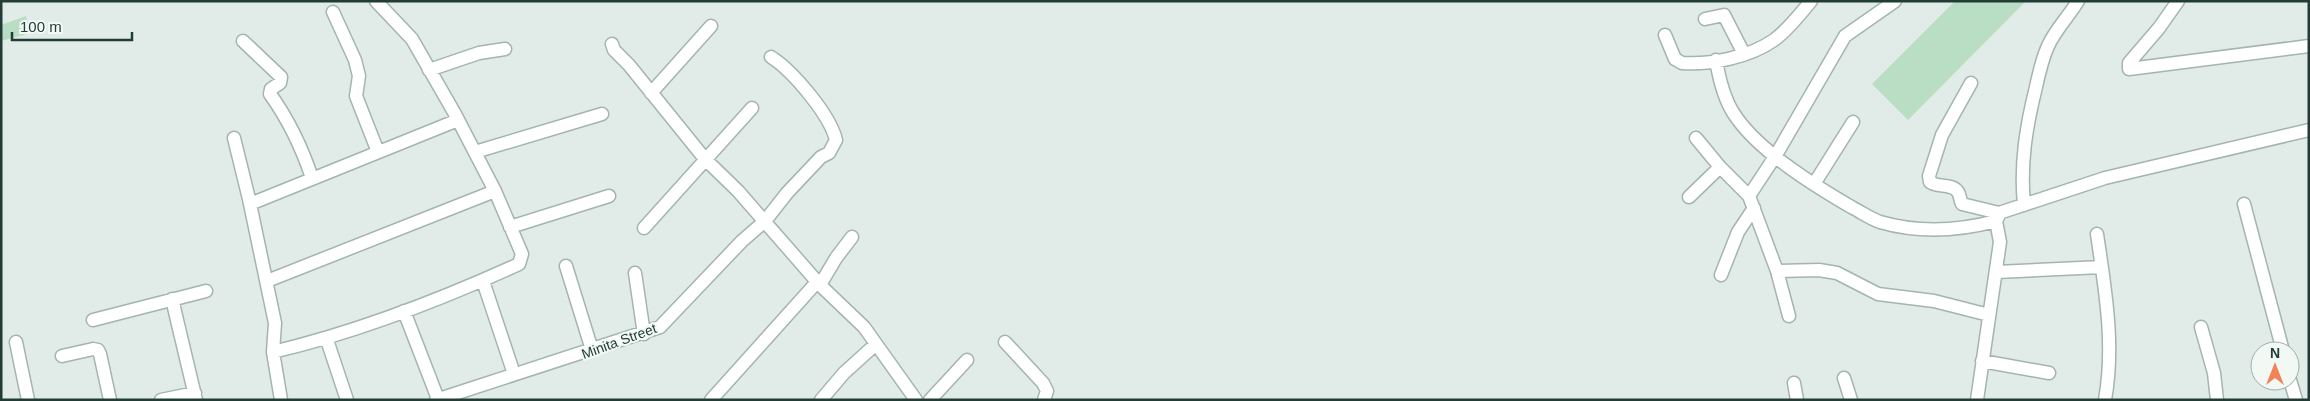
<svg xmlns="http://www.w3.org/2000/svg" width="2310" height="401" viewBox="0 0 2310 401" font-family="Arial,sans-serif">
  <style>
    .green { fill: #badec4 }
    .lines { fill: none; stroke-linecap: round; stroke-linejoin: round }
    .minor-casing { stroke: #a4b4af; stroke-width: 15 }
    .minor { stroke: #fff; stroke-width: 12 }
    .labels { text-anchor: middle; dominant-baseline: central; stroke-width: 4; stroke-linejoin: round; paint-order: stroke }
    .street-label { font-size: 14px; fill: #213d36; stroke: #f2f9f5 }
  </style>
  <rect width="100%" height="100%" fill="#e1ece8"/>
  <path class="green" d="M 1955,1 L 2026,1 L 1908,120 L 1872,84 Z
    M 26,16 L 31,33 L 1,41 L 1,25 Z"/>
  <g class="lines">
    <g class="minor-casing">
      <path id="minor" d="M 2178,1 L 2159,28 L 2129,63 L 2129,69 L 2309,46
        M 333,12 L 355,60 L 359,76 L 356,96 L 378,152
        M 1705,19 L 1724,15 L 1744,54
        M 1665,35 L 1675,59 L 1682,63 C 1711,65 1750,57 1774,40 C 1788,30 1800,14 1811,1
        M 243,41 L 281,77 L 280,83 L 271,89 L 270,94 C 288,119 302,148 312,178
        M 612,44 L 614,50 L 629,65 L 705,159 L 738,191 L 820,285 L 864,327 L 916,400
        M 1716,60 C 1719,78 1724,99 1734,114 C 1758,151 1815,186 1853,208 C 1861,212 1871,219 1880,222 C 1918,233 1958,231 1996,221
        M 429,70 L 479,53 L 505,49
        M 1971,83 L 1942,135 L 1929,176 L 1930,182 C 1938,188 1952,183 1958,192 C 1960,195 1960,200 1962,204 L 1999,213 L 2105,178 L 2309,130
        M 651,93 L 711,26
        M 234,138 L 249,199 L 275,323 L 273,352 L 281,400
        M 1696,138 L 1720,167 L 1749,196 L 1777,271 L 1789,316
        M 475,152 L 602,114
        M 1814,184 L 1853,122
        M 1749,196 L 1776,155 L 1845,36 L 1895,1
        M 1689,197 L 1720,167
        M 250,204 L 458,120
        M 2244,204 L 2283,351
        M 2024,205 C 2020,164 2026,127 2036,87 C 2039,73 2042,59 2048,46 C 2055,30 2069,16 2078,1
        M 510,227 L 609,196
        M 644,228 L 752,108
        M 2097,234 C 2105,289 2115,344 2105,400
        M 566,266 L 592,350
        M 1777,271 L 1819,270 L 1837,273 L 1878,294 L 1934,301 L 1989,315
        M 1997,272 L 2102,267
        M 635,273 L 644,334
        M 1721,275 L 1738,232 L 1754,208
        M 267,281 L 495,191
        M 483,281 L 514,374
        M 820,285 L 836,258 L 852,237
        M 172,299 L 196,400
        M 404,311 L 438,399
        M 93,320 L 206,291
        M 2201,327 L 2214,373 L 2217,400
        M 327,340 L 347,400
        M 16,342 L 28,400
        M 1005,342 L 1043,383 L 1047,391 L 1044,400
        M 273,352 C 357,332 440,300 519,264 L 522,254 L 495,191 L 455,114 L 412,39 L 376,1
        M 62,356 L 93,349 L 98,350 L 100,354 L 110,400
        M 1982,361 L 2049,373
        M 1844,378 L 1851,400
        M 2290,380 L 2296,400
        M 1794,383 L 1797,400
        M 161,400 L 195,393
        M 436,400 L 660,327 L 742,241 L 765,221 L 787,193 L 821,157 L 829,153 L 836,140 C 830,115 793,71 771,57
        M 711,400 L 817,282
        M 821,400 L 844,373 L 876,344
        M 930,400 L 967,360
        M 1977,400 L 2000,242 L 1996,221 L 1999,215"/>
    </g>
    <use href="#minor" class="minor"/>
  </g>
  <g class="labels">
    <g class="street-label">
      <text transform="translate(619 341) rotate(-20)">Minita Street</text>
    </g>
  </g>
  <rect width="2310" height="401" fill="none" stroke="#213d36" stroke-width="5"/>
  <g transform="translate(2275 366)"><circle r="24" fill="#f2f9f5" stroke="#9eaea9"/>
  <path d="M0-4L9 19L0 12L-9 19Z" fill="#f58156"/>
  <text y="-8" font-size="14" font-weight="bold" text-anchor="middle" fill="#213d36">N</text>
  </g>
  <path d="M12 32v8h120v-8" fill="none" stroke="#213d36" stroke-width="2.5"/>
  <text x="20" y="32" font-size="15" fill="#213d36" stroke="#f2f9f5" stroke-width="4" paint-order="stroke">100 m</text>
</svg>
